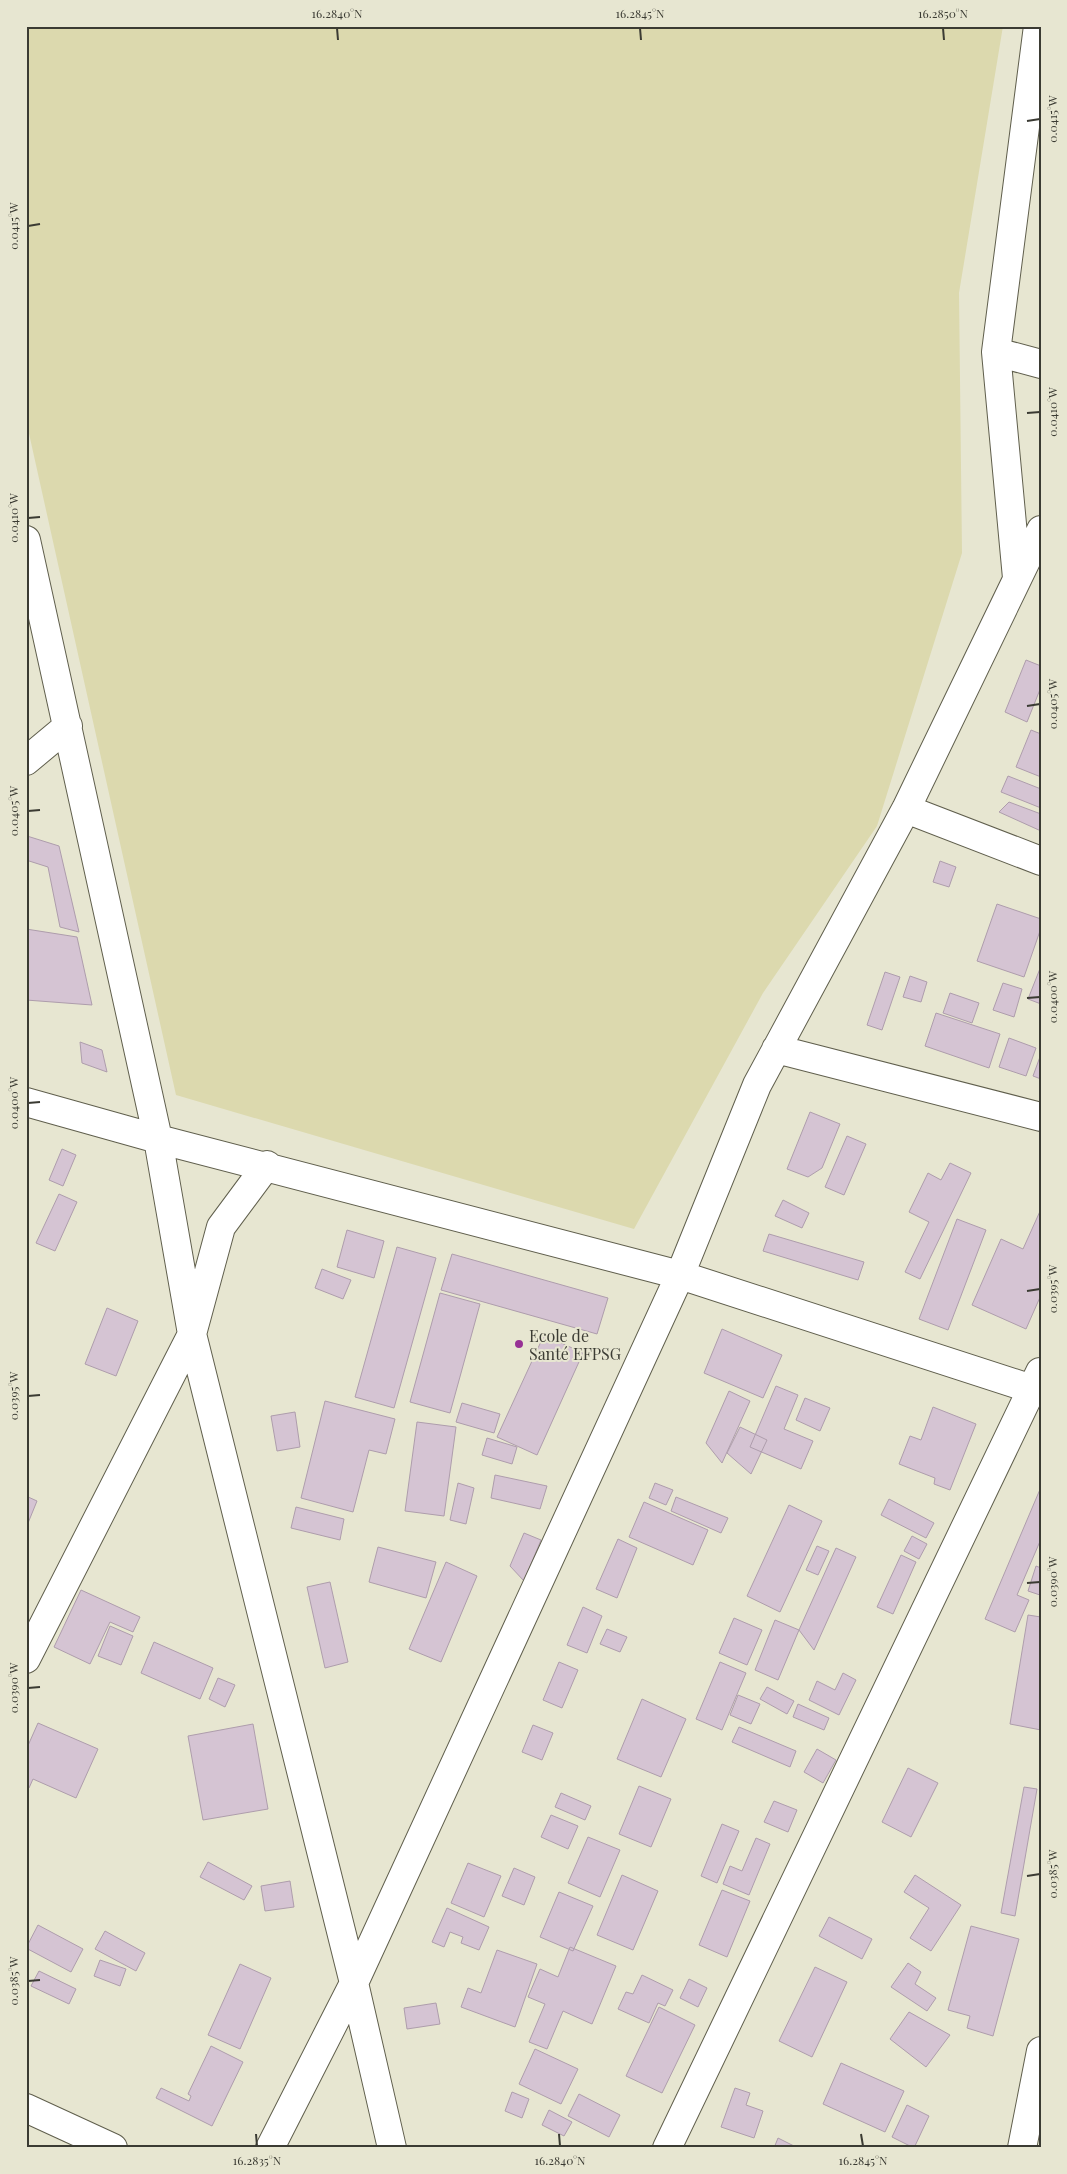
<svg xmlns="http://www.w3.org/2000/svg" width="1067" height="2174" viewBox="0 0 1067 2174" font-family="'Playfair Display',serif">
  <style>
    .green { fill: #dcd9ae }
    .building { fill: #d5c4d3; stroke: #ae9dac }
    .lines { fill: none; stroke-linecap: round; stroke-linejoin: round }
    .minor-casing { stroke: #605f4d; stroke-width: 30 }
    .minor { stroke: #fff; stroke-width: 28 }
    .ticks { fill: none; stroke: #3b3b33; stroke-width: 2 }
    .poi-dot { fill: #973195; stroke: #e7e6d1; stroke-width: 2 }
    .labels { text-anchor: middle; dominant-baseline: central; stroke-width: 4; stroke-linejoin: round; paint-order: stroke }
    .poi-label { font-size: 16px; fill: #3b3b33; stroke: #e7e6d1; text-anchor: start }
    .neatline { fill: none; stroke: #3b3b33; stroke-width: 2 }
    .ticks-label { font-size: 12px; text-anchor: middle; fill: #3b3b33 }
  </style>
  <rect width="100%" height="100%" fill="#e7e6d1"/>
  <path class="green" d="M 26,26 L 1003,26 L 959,293 L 962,553 L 877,826 L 763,993 L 634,1229 L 176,1095 L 26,420 Z"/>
  <path class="building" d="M 1026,660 L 1041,666 L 1041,687 L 1027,722 L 1005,712 Z
    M 1031,730 L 1041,734 L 1041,777 L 1016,767 Z
    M 1008,776 L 1041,789 L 1041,808 L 1001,792 Z
    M 1009,802 L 1041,814 L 1041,831 L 999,812 Z
    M 27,836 L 59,846 L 79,932 L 60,927 L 48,867 L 26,860 Z
    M 940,861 L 956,867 L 949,887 L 933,882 Z
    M 997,904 L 1041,919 L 1041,928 L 1024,977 L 977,961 Z
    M 26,929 L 77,937 L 92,1005 L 26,1000 Z
    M 1041,966 L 1041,1004 L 1028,999 Z
    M 885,972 L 900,977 L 882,1030 L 867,1025 Z
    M 910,976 L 927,982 L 921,1002 L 903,997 Z
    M 1003,983 L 1022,989 L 1014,1017 L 993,1010 Z
    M 950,993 L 979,1003 L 972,1023 L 943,1013 Z
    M 936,1013 L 1000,1034 L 989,1068 L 925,1046 Z
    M 1009,1038 L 1036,1048 L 1026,1076 L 999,1067 Z
    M 80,1042 L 102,1050 L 107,1072 L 82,1063 Z
    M 1041,1054 L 1041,1079 L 1033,1076 Z
    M 810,1112 L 840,1124 L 822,1168 L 808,1177 L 787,1169 Z
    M 847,1136 L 866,1144 L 844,1195 L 825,1187 Z
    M 62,1149 L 76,1155 L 63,1186 L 49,1180 Z
    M 950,1163 L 971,1173 L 920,1279 L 905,1272 L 929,1222 L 909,1212 L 928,1173 L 941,1180 Z
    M 59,1194 L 77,1202 L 55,1251 L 36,1243 Z
    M 783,1200 L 809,1213 L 802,1228 L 775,1216 Z
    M 1041,1209 L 1041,1295 L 1026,1329 L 972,1305 L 1001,1239 L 1023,1249 Z
    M 957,1219 L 986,1230 L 948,1330 L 919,1319 Z
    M 347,1230 L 384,1241 L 374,1278 L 337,1267 Z
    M 769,1234 L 864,1262 L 858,1280 L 763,1251 Z
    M 397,1247 L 436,1258 L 394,1408 L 355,1397 Z
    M 452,1254 L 608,1298 L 597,1334 L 441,1290 Z
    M 322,1269 L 351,1280 L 343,1299 L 315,1288 Z
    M 440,1293 L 480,1304 L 450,1413 L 410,1402 Z
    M 107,1308 L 138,1321 L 116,1376 L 85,1364 Z
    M 722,1329 L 782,1355 L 763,1398 L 704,1373 Z
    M 544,1335 L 583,1353 L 537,1455 L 497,1437 Z
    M 776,1386 L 798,1395 L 784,1429 L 813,1441 L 801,1469 L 750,1447 Z
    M 729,1391 L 750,1401 L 722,1463 L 706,1443 Z
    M 805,1398 L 830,1408 L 820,1431 L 796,1420 Z
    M 325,1401 L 395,1419 L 386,1454 L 369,1450 L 353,1512 L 301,1498 Z
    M 462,1403 L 500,1414 L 494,1433 L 456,1422 Z
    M 933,1407 L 976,1424 L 950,1490 L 934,1484 L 935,1478 L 899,1464 L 910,1436 L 921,1440 Z
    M 295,1412 L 300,1447 L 277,1451 L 271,1416 Z
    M 417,1422 L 456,1427 L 444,1516 L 405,1511 Z
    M 740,1427 L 767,1440 L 751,1474 L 727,1453 Z
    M 487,1438 L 517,1447 L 512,1464 L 482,1455 Z
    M 495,1475 L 547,1486 L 540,1509 L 491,1498 Z
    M 458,1483 L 474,1488 L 466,1524 L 450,1520 Z
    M 655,1483 L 673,1490 L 666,1505 L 649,1498 Z
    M 1041,1487 L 1041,1539 L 1017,1595 L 1029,1600 L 1015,1632 L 985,1619 Z
    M 26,1496 L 37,1501 L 26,1528 Z
    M 676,1497 L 728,1518 L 721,1533 L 671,1511 Z
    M 889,1499 L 934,1523 L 926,1538 L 881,1515 Z
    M 644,1502 L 708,1530 L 693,1565 L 629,1537 Z
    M 789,1505 L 822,1521 L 780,1612 L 747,1596 Z
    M 296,1507 L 344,1519 L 340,1540 L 291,1528 Z
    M 524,1533 L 541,1540 L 524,1581 L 510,1566 Z
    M 912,1536 L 927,1544 L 919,1559 L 904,1551 Z
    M 618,1539 L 637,1548 L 617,1598 L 596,1589 Z
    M 817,1546 L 829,1551 L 818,1575 L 806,1570 Z
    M 378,1547 L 436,1562 L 426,1598 L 369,1582 Z
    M 836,1548 L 856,1557 L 814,1650 L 799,1630 Z
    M 901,1555 L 916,1562 L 893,1614 L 877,1607 Z
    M 446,1562 L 477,1576 L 441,1662 L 409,1649 Z
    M 1036,1566 L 1041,1568 L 1040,1595 L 1028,1591 Z
    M 330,1582 L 348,1662 L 325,1668 L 307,1587 Z
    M 81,1590 L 140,1617 L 133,1632 L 110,1622 L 90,1664 L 54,1647 Z
    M 583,1607 L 602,1616 L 587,1653 L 567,1645 Z
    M 1028,1615 L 1041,1617 L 1041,1730 L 1010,1724 Z
    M 734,1618 L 762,1630 L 747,1665 L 719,1653 Z
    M 775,1620 L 799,1630 L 778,1680 L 755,1670 Z
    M 110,1626 L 133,1636 L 121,1665 L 98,1656 Z
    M 607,1629 L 627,1637 L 620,1652 L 600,1644 Z
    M 154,1642 L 213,1668 L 200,1699 L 141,1673 Z
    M 559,1662 L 578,1670 L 562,1708 L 543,1700 Z
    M 720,1662 L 746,1673 L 722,1730 L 696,1719 Z
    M 843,1673 L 856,1680 L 839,1715 L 809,1700 L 817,1681 L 835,1690 Z
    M 218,1678 L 235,1685 L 225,1707 L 209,1699 Z
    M 767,1687 L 794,1701 L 787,1714 L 760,1699 Z
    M 738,1695 L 760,1704 L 751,1724 L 730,1715 Z
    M 642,1699 L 686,1719 L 661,1777 L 617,1759 Z
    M 798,1704 L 829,1718 L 824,1730 L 793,1717 Z
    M 38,1723 L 98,1749 L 76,1798 L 33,1779 L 29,1788 L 26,1786 L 26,1750 Z
    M 253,1724 L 268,1809 L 203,1820 L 188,1736 Z
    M 533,1725 L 553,1733 L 542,1760 L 522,1752 Z
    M 739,1727 L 796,1751 L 790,1767 L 732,1742 Z
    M 817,1749 L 836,1760 L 823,1783 L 804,1772 Z
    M 908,1768 L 938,1783 L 911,1837 L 882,1822 Z
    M 639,1786 L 671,1799 L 651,1847 L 619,1834 Z
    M 1024,1787 L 1037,1789 L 1015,1916 L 1001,1913 Z
    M 561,1793 L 591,1806 L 585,1820 L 555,1807 Z
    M 774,1801 L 797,1810 L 788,1832 L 764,1822 Z
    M 551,1815 L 578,1826 L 568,1849 L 541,1837 Z
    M 722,1824 L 739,1831 L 717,1883 L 701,1876 Z
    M 588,1837 L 620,1850 L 600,1897 L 568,1883 Z
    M 756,1838 L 770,1844 L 749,1895 L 723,1884 L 730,1866 L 742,1871 Z
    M 208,1862 L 252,1886 L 244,1900 L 200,1877 Z
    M 468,1863 L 501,1876 L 484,1917 L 451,1903 Z
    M 514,1868 L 535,1877 L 524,1905 L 502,1896 Z
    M 622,1875 L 658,1891 L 633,1950 L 597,1935 Z
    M 915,1875 L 961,1905 L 931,1951 L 910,1938 L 929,1908 L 904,1892 Z
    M 290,1881 L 294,1907 L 265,1911 L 261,1886 Z
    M 722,1890 L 750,1901 L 727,1957 L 699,1945 Z
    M 559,1892 L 593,1906 L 573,1951 L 540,1937 Z
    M 447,1908 L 489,1927 L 479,1950 L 461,1943 L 463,1937 L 450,1932 L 444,1947 L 432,1942 Z
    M 829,1917 L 872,1939 L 862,1959 L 819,1936 Z
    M 38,1925 L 83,1949 L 71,1972 L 26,1948 Z
    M 971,1926 L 1019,1939 L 993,2036 L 967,2028 L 970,2016 L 948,2010 Z
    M 105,1931 L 145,1953 L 136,1971 L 95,1949 Z
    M 570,1947 L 616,1966 L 592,2024 L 563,2011 L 547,2049 L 529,2042 L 545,2004 L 528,1997 L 540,1969 L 558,1977 Z
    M 497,1950 L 537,1964 L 515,2027 L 461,2007 L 468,1988 L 481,1993 Z
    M 100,1960 L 126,1969 L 120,1986 L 94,1976 Z
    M 908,1963 L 921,1972 L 915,1984 L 936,1998 L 927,2011 L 891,1987 Z
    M 240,1964 L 271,1978 L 240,2049 L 208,2035 Z
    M 815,1967 L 847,1982 L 812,2057 L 779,2041 Z
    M 39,1971 L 76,1989 L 69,2004 L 31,1986 Z
    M 642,1975 L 673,1990 L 665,2006 L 658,2003 L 649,2023 L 618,2009 L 626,1992 L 633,1994 Z
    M 689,1979 L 707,1988 L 698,2007 L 680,1998 Z
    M 436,2003 L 440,2024 L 407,2029 L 404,2008 Z
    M 659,2007 L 695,2025 L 662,2093 L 626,2076 Z
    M 909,2012 L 950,2035 L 926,2067 L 890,2039 Z
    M 211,2046 L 243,2062 L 212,2126 L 156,2098 L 161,2088 L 189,2101 L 191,2096 L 188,2094 Z
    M 535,2049 L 578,2069 L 561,2104 L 519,2084 Z
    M 841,2063 L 904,2091 L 885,2132 L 823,2104 Z
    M 735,2088 L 750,2093 L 746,2105 L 763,2111 L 754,2138 L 721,2127 Z
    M 512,2092 L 529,2099 L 522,2118 L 505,2111 Z
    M 579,2094 L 620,2115 L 609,2137 L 568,2116 Z
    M 907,2105 L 929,2116 L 914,2148 L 892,2137 Z
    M 549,2110 L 572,2122 L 564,2136 L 542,2125 Z
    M 778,2138 L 798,2148 L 774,2148 Z"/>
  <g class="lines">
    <g class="minor-casing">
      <path id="minor" d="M 996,352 L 1041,364
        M 26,540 L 158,1139 L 192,1334 L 354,1983 L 392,2148
        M 1017,578 L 996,352 L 1038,26
        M 26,761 L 68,726
        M 906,809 L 1041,861
        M 776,1049 L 1041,1117
        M 26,1102 L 158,1139 L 680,1275 L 1032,1389 L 1041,1388
        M 26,1659 L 192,1334 L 221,1227 L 267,1165
        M 26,2108 L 113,2148
        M 270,2148 L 354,1983 L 680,1275 L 757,1085 L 906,809 L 1041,530
        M 667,2148 L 1040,1372
        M 1022,2148 L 1041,2051"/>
    </g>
    <use href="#minor" class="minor"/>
  </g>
  <path class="ticks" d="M 337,28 L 338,40M 640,28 L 641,40M 943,28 L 944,40M 1027,121 L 1040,119M 28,226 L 40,224M 1027,413 L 1040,412M 28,518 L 40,517M 1027,706 L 1040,704M 28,811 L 40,810M 1027,998 L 1040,997M 28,1103 L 40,1102M 1027,1291 L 1040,1289M 28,1396 L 40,1395M 1027,1583 L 1040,1582M 28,1688 L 40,1687M 1027,1876 L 1040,1874M 28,1981 L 40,1980M 256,2134 L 257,2146M 559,2134 L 560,2146M 861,2134 L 863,2146"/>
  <circle class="poi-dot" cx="519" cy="1344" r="5"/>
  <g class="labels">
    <g class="poi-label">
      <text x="529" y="1335">Ecole de<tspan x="529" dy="18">Santé EFPSG</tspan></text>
    </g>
  </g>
  <rect width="1067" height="2174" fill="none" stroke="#e7e6d1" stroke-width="55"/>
  <rect x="28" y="28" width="1012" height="2118" class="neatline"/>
  <g class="ticks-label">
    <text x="337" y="18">16.2840°N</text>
    <text x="640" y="18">16.2845°N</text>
    <text x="943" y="18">16.2850°N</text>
    <text transform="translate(1053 119) rotate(-90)" y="4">0.0415°W</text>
    <text transform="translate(14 226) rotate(-90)" y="4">0.0415°W</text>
    <text transform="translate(1053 412) rotate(-90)" y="4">0.0410°W</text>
    <text transform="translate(14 518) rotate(-90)" y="4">0.0410°W</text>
    <text transform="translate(1053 704) rotate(-90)" y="4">0.0405°W</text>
    <text transform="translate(14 811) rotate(-90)" y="4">0.0405°W</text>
    <text transform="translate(1053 997) rotate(-90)" y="4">0.0400°W</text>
    <text transform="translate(14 1103) rotate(-90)" y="4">0.0400°W</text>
    <text transform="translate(1053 1289) rotate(-90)" y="4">0.0395°W</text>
    <text transform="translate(14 1396) rotate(-90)" y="4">0.0395°W</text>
    <text transform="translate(1053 1582) rotate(-90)" y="4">0.0390°W</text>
    <text transform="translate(14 1688) rotate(-90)" y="4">0.0390°W</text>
    <text transform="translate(1053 1874) rotate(-90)" y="4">0.0385°W</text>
    <text transform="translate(14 1981) rotate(-90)" y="4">0.0385°W</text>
    <text x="257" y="2165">16.2835°N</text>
    <text x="560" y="2165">16.2840°N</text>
    <text x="863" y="2165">16.2845°N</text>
  </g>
</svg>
